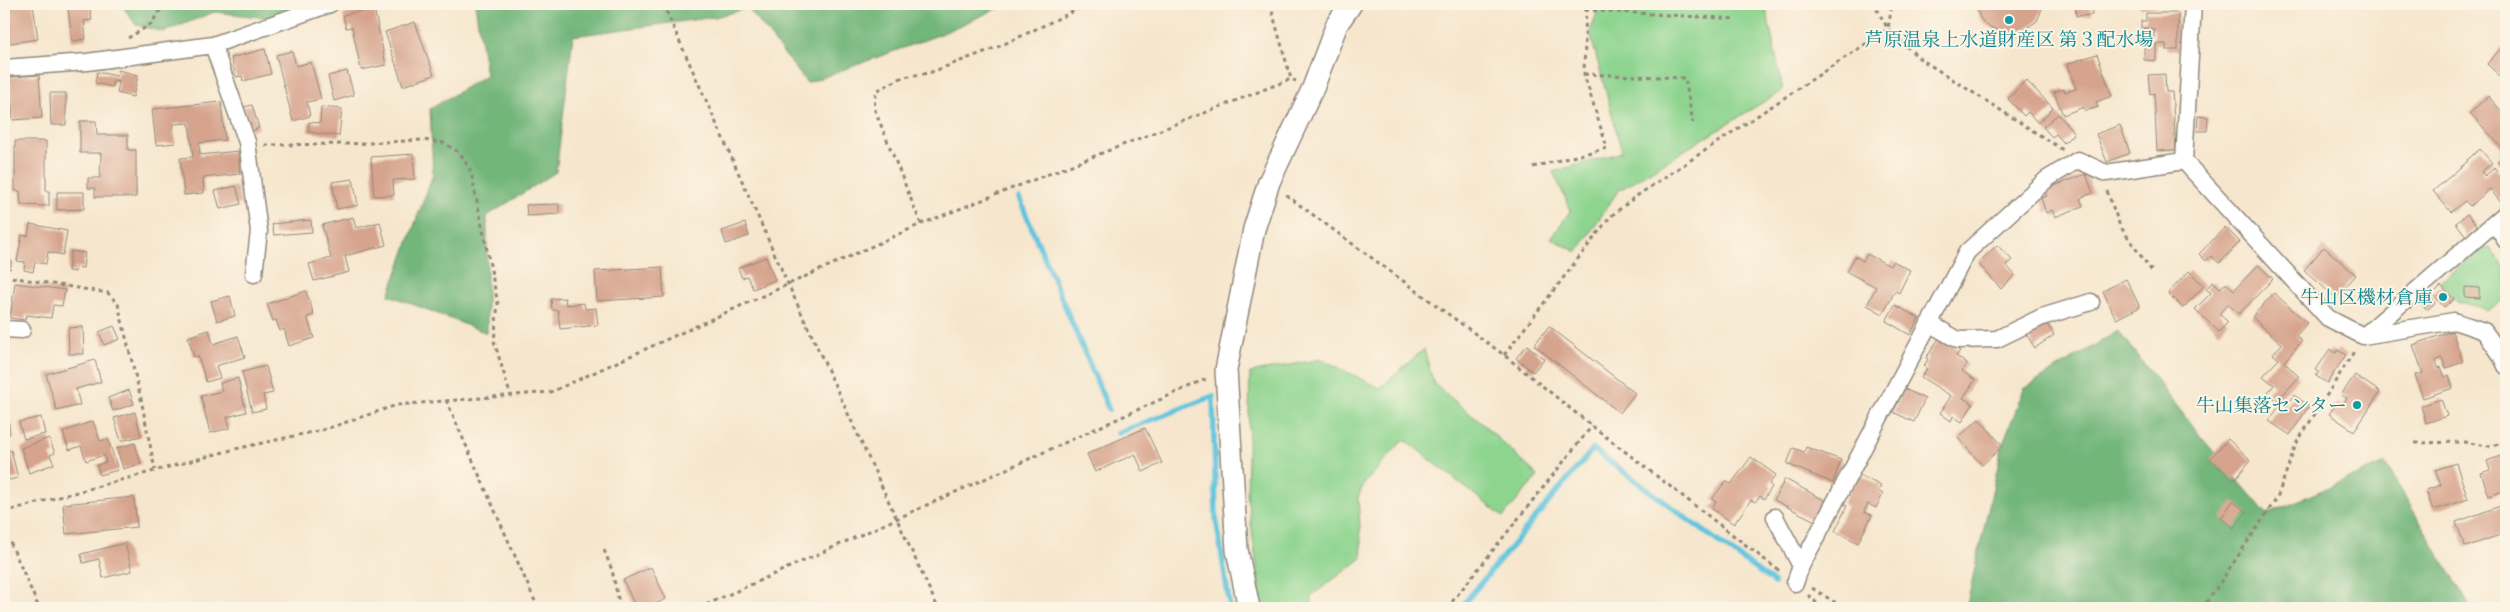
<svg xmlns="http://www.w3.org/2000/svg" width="2510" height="612" viewBox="0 0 2510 612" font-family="'EB Garamond','Noto Serif JP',serif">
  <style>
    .green { fill: #8dd48f; stroke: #5c805d }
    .forest { fill: #72b67a; stroke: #4e7052 }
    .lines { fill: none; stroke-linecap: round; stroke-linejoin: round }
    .stream { stroke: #60c5de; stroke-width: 5.5 }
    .building { fill: #d6a38c }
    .minor-casing { stroke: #90887c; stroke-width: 19 }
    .tertiary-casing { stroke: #90887c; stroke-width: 24 }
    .path { stroke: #90887c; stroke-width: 3; stroke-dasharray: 4 4; stroke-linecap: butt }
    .minor { stroke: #fff; stroke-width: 16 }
    .tertiary { stroke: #fff; stroke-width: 21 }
    .culture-dot { fill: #0f9aa8; stroke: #fcf5e5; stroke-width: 2 }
    .labels { text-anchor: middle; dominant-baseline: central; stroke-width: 4; stroke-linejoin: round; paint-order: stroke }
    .culture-label { font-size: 19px; fill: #0d838f; stroke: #fcf5e5; text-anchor: end }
  </style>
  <rect width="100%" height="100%" fill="#fcf5e5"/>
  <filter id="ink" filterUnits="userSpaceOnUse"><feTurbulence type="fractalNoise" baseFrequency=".02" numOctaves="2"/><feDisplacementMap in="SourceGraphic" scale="10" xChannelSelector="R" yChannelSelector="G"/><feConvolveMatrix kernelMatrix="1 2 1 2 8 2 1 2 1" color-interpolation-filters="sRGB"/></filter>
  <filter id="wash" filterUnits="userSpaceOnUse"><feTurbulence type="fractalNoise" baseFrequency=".0096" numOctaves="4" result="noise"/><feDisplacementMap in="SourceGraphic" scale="20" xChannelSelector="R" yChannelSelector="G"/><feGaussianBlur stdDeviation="1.12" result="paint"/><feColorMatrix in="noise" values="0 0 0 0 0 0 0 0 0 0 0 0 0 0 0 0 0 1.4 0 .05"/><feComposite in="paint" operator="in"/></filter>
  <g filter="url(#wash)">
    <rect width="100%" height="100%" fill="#f6e6cd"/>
    <path class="green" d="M 1600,4 L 1765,4 L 1783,90 L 1618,191 L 1577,252 L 1551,238 L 1571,210 L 1553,172 L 1622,152 L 1590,33 Z
      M 2484,248 L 2491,249 L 2506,271 L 2506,298 L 2487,311 L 2479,307 L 2457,301 L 2440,282 Z
      M 1424,349 L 1434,384 L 1485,426 L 1538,476 L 1503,517 L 1404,439 L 1364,484 L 1358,497 L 1362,558 L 1311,596 L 1313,608 L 1265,608 L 1261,596 L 1247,495 L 1250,373 L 1321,359 L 1380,388 Z"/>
    <path class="forest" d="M 121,4 L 327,4 L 269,18 L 214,12 L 164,32 L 136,25 Z
      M 475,4 L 1007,4 L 941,34 L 807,83 L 748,8 L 715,17 L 573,36 L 556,172 L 487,216 L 487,333 L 389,295 L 433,174 L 430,109 L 486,75 Z
      M 2118,331 L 2201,437 L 2267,514 L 2385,463 L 2471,608 L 1966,608 L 2003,443 L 2024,389 Z"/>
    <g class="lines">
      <path class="stream" d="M 1019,198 L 1109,410
        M 1118,433 L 1213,396 L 1216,518 L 1230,608
        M 1460,608 L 1593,449 L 1774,583"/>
    </g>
    <g id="blocks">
      <path class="building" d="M 4,4 L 33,4 L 38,39 L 4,44 Z
        M 89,4 L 92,20 L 84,21 L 86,39 L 72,41 L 68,7 Z
        M 1975,4 L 2044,4 L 2037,21 L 2022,31 L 2012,33 L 2003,33 L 1986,25 L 1980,18 Z
        M 2075,4 L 2091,4 L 2092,15 L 2076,16 Z
        M 2140,4 L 2163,4 L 2163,5 L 2140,8 Z
        M 374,8 L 386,65 L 361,70 L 352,27 L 346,28 L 343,15 Z
        M 2146,13 L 2178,13 L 2178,50 L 2166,50 L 2166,44 L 2156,44 L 2156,61 L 2144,60 L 2144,38 L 2154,38 L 2154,29 L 2141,28 L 2141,21 L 2146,21 Z
        M 415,22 L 434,75 L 403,86 L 385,32 Z
        M 2502,47 L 2506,51 L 2506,82 L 2487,64 Z
        M 265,49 L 271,74 L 243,81 L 242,76 L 236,77 L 231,58 Z
        M 292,51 L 296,66 L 311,62 L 321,99 L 307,102 L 310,116 L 293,121 L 276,55 Z
        M 2097,54 L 2112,96 L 2096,102 L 2098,107 L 2085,111 L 2084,107 L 2063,115 L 2054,92 L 2064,89 L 2065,92 L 2076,89 L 2067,64 Z
        M 118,70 L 138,75 L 133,97 L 117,93 L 119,82 L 113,81 L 112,87 L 95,83 L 97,72 L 117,76 Z
        M 347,71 L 354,95 L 334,101 L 328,76 Z
        M 2165,74 L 2166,92 L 2172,92 L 2176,150 L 2157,151 L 2154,93 L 2150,94 L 2148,75 Z
        M 39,75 L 42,118 L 13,120 L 10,77 Z
        M 2026,80 L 2053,108 L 2038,123 L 2028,112 L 2024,116 L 2008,99 Z
        M 50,93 L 66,93 L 66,125 L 51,125 Z
        M 2488,96 L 2506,116 L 2506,171 L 2497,161 L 2502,157 L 2499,154 L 2504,150 L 2470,113 Z
        M 221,102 L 225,140 L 199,143 L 200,155 L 238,151 L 240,174 L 203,178 L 204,193 L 184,195 L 180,158 L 193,157 L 189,123 L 173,124 L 175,143 L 156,145 L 152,109 Z
        M 252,105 L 259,128 L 252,131 L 244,107 Z
        M 321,107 L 342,109 L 339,136 L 308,132 L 309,122 L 320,123 Z
        M 2058,114 L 2074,133 L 2064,143 L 2056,134 L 2052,137 L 2043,127 Z
        M 2198,116 L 2208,117 L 2207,131 L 2197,131 Z
        M 80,121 L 96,121 L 97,135 L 128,135 L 128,150 L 136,150 L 136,197 L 95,197 L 95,188 L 88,188 L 88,178 L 100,178 L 101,153 L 80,153 Z
        M 2120,125 L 2130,153 L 2107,162 L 2096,134 Z
        M 15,141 L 46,141 L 46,191 L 49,191 L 49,206 L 21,205 L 20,191 L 15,191 Z
        M 2480,149 L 2492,163 L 2481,172 L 2485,176 L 2495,167 L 2502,176 L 2505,173 L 2506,175 L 2506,203 L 2503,205 L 2490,189 L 2470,206 L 2465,201 L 2451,212 L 2433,191 L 2468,161 L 2467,160 Z
        M 413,154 L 415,179 L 393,180 L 394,195 L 374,196 L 371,157 Z
        M 2086,174 L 2093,193 L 2080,198 L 2083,206 L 2055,217 L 2052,210 L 2046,213 L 2041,198 L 2047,196 L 2044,190 Z
        M 353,179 L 358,205 L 337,209 L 332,182 Z
        M 236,186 L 241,204 L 220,209 L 215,191 Z
        M 57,192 L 84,192 L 84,209 L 57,210 Z
        M 559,204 L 559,214 L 527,216 L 526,205 Z
        M 2467,214 L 2477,226 L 2466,236 L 2456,223 Z
        M 353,217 L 356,228 L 380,222 L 386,245 L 345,256 L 349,272 L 314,281 L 309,264 L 331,258 L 322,225 Z
        M 311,220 L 312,232 L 274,235 L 272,224 Z
        M 745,223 L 749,236 L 726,244 L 722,231 Z
        M 30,224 L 67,231 L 63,255 L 48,252 L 46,264 L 35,262 L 33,272 L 24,270 L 25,262 L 17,261 L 22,235 L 28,236 Z
        M 2225,227 L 2240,242 L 2219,263 L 2211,256 L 2206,261 L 2199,254 Z
        M 1997,245 L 2012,260 L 2006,265 L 2015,275 L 2001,289 L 1978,263 Z
        M 2324,247 L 2356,275 L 2336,298 L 2304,270 Z
        M 71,251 L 85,253 L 83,268 L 75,267 L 75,272 L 68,271 Z
        M 4,253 L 7,254 L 6,260 L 12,261 L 10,269 L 4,267 Z
        M 1867,254 L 1890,266 L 1893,261 L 1910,270 L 1899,293 L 1895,291 L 1883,314 L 1867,305 L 1876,287 L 1847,272 L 1855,256 L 1863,261 Z
        M 766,257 L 775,280 L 753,289 L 747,276 L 742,278 L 738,268 Z
        M 2258,265 L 2273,279 L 2239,314 L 2228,304 L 2219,314 L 2228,322 L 2219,332 L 2195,309 L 2211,293 L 2206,289 L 2213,281 L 2220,288 L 2226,283 L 2234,290 Z
        M 662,267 L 664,297 L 597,301 L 595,271 Z
        M 2189,271 L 2204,286 L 2183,308 L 2168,293 Z
        M 2126,279 L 2140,307 L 2116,319 L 2103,291 Z
        M 15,283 L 65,290 L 62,306 L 53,305 L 51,318 L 26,315 L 25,320 L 10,318 Z
        M 2441,286 L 2454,299 L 2444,307 L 2433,294 Z
        M 2465,287 L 2479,288 L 2479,298 L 2465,297 Z
        M 306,291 L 314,315 L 307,317 L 314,338 L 289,346 L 284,329 L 280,331 L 276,320 L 273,321 L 267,304 Z
        M 2274,293 L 2307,323 L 2296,336 L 2302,341 L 2284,362 L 2299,377 L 2277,401 L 2268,392 L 2274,385 L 2263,376 L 2279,359 L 2273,354 L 2282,344 L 2252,317 Z
        M 2427,293 L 2435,303 L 2427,310 L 2418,300 Z
        M 230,296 L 235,316 L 217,321 L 211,301 Z
        M 565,298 L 566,305 L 584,303 L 585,309 L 596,308 L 598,325 L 560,329 L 558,310 L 552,310 L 551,299 Z
        M 1895,305 L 1919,318 L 1910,335 L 1886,321 Z
        M 2045,321 L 2054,335 L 2035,348 L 2026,334 Z
        M 114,326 L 120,339 L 104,345 L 99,332 Z
        M 1549,326 L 1635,393 L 1620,413 L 1534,345 Z
        M 83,327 L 84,354 L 69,354 L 68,328 Z
        M 209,330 L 213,344 L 238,336 L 245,357 L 216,366 L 220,378 L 206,382 L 198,356 L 194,357 L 188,337 Z
        M 2452,331 L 2463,362 L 2446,368 L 2442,358 L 2436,360 L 2438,368 L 2441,367 L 2445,377 L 2449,375 L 2453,388 L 2423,398 L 2415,375 L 2423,373 L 2413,345 Z
        M 1940,337 L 1960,351 L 1956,356 L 1967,364 L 1962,371 L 1975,380 L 1963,398 L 1973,404 L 1962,422 L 1953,416 L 1951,421 L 1940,413 L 1951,396 L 1921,377 L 1927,369 L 1924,366 L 1928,359 L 1926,358 Z
        M 1527,345 L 1544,359 L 1533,372 L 1516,358 Z
        M 2330,349 L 2336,353 L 2338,350 L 2346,355 L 2327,383 L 2316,376 L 2319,372 L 2316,370 Z
        M 5,358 L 8,378 L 4,378 L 4,359 Z
        M 95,360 L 101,382 L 76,389 L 80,405 L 57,411 L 46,374 Z
        M 266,366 L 273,393 L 263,395 L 266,409 L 252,412 L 242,372 Z
        M 2355,375 L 2380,392 L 2354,431 L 2329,414 L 2337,403 L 2342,406 L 2347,398 L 2341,395 Z
        M 238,378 L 246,412 L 227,417 L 230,428 L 210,433 L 201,396 L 222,391 L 220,383 Z
        M 1905,389 L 1925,399 L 1914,422 L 1893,412 Z
        M 129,390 L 134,404 L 113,411 L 108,398 Z
        M 2294,395 L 2309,406 L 2290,435 L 2269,421 L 2280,405 L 2285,409 Z
        M 2441,399 L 2447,416 L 2426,423 L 2421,406 Z
        M 4,408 L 7,408 L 10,434 L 4,435 Z
        M 135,412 L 141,436 L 121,441 L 114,418 Z
        M 41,417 L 45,434 L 24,439 L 19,422 Z
        M 1979,419 L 2003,446 L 1982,465 L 1958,438 Z
        M 93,421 L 100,441 L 108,439 L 118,470 L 100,475 L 97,465 L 106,462 L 104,455 L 86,461 L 81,446 L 69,450 L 63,432 Z
        M 1145,428 L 1162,463 L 1143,472 L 1135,454 L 1095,472 L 1087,454 Z
        M 49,438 L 55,453 L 50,455 L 54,464 L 29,473 L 21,448 Z
        M 2228,439 L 2251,460 L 2234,480 L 2210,459 Z
        M 135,443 L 141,464 L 123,469 L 117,448 Z
        M 1806,447 L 1841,460 L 1833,483 L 1787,464 L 1793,448 L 1804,452 Z
        M 11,450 L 18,478 L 4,481 L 4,452 Z
        M 2500,456 L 2503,465 L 2506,464 L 2506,490 L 2489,496 L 2481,473 L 2490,470 L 2487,461 Z
        M 1751,457 L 1776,475 L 1769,484 L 1772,487 L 1764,499 L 1760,496 L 1755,502 L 1751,500 L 1734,524 L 1711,508 L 1716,502 L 1712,499 L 1726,481 L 1731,484 Z
        M 2456,463 L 2468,499 L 2433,510 L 2426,490 L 2441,485 L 2435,470 Z
        M 1858,474 L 1881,486 L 1878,491 L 1883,494 L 1876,508 L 1868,504 L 1864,512 L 1872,515 L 1858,543 L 1835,531 L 1847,506 L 1843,504 Z
        M 1785,479 L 1826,501 L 1815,521 L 1774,500 Z
        M 134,497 L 137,527 L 66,534 L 63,504 Z
        M 2233,501 L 2247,512 L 2234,528 L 2221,518 Z
        M 2506,504 L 2506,533 L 2465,547 L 2456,522 Z
        M 125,543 L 132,571 L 103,578 L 99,559 L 83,563 L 81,554 Z
        M 651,567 L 666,599 L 646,608 L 636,608 L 623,580 Z"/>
    </g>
  </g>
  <g filter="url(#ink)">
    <use href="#blocks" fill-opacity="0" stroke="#90887c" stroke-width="1"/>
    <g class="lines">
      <g class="minor-casing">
        <path id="minor" d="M 2193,4 L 2184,161 L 2328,318 L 2363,336 L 2454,321 L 2484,331 L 2501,355 L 2506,366
          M 213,45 L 247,142 L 259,231 L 254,274
          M 4,68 L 87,62 L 213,45 L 330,4
          M 2495,224 L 2506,241
          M 1929,323 L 1958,340 L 1997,339 L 2042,317 L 2091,302
          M 4,329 L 22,330
          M 2365,335 L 2506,213
          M 1775,517 L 1801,566
          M 1795,583 L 1801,566 L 1967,252 L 2047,179 L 2078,160 L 2106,173 L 2184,161"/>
      </g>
      <g class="tertiary-casing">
        <path id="tertiary" d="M 1249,608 L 1237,550 L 1226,370 L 1254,229 L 1269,182 L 1313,88 L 1337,24 L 1351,4"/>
      </g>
      <path class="path" d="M 183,4 L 192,7 L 212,4
        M 663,4 L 788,284 L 938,608
        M 1270,4 L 1291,79
        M 1870,4 L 1878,11 L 1888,29 L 1919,58 L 2063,150
        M 1585,10 L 1736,19
        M 128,38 L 153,23 L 157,13 L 172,4
        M 1584,74 L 1685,78 L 1693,123
        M 265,145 L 350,144 L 423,140 L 444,143 L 460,153 L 471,172 L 498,304 L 494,341 L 511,397
        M 1533,167 L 1607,148 L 1584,74 L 1586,4
        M 2107,191 L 2120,226 L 2153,273
        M 1286,195 L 1504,355 L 1592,426 L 1782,573
        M 921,224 L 874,108 L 876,91 L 903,77 L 929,73 L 1000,46 L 1089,4
        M 4,276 L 108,293 L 118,304 L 141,399 L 155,470
        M 1504,355 L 1610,217 L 1635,197 L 1888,29 L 1892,4
        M 446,400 L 538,608
        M 2415,443 L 2464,442 L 2487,446 L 2506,443
        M 4,512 L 235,449 L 326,429 L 397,405 L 551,392 L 921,224 L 1291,79 L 1296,81
        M 4,528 L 39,608
        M 604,550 L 612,570 L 620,608
        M 1812,588 L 1844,608
        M 1808,595 L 1822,608
        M 699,608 L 1208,378
        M 1447,608 L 1592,426
        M 2200,608 L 2209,599 L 2277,498 L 2296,444 L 2355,350"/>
      <use href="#minor" class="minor"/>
      <use href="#tertiary" class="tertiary"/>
    </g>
  </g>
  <g class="culture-dot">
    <circle cx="2009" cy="20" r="5"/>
    <circle cx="2443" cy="297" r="5"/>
    <circle cx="2357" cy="405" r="5"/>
  </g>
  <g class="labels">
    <g class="culture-label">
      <text x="2009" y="39" text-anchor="middle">芦原温泉上水道財産区 第３配水場</text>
      <text x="2433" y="297">牛山区機材倉庫</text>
      <text x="2347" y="405">牛山集落センター</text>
    </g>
  </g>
  <rect width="2510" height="612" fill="none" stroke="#fcf5e5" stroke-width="20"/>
</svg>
